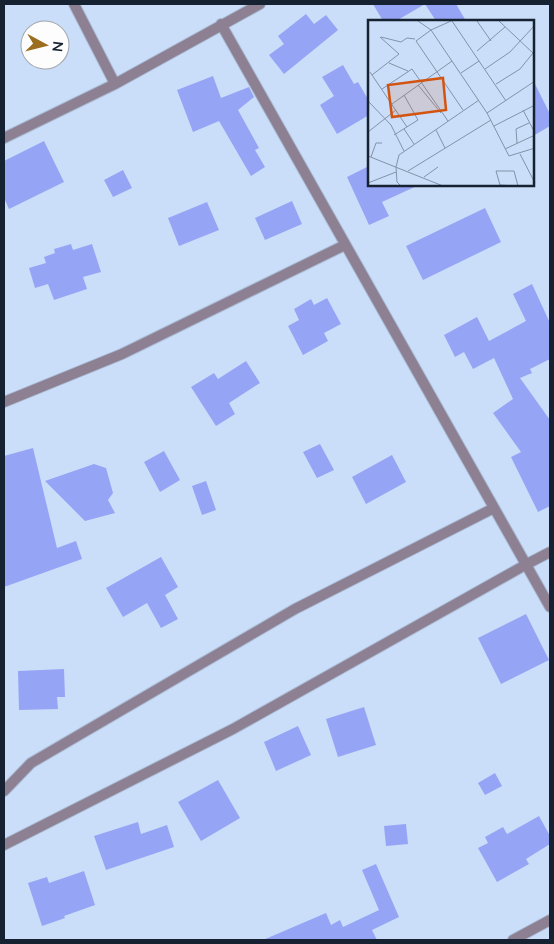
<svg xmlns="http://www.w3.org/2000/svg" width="554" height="944" viewBox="0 0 554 944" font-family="Mulish,sans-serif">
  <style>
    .building { fill: #96a4f6 }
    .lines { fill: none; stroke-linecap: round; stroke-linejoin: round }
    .minor-casing { stroke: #aabcd5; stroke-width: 12 }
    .minor { stroke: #8e8093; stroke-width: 10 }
    .inset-road { fill: none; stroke: #8293a9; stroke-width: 1 }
    .view { fill: #d35410; fill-opacity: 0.15; stroke: #d35410; stroke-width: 2.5 }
    .inset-edge { fill: none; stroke: #162232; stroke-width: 2.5 }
  </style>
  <rect width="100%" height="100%" fill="#cadef9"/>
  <path class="building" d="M 373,4 L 425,4 L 396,21 L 383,21 Z
    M 425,4 L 456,4 L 466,21 L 436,21 Z
    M 306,14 L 314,24 L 326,15 L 338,30 L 284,74 L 269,55 L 284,44 L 278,36 Z
    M 343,65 L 354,84 L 358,82 L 369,101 L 369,115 L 337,134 L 320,105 L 334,96 L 322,77 Z
    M 213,76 L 221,98 L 249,87 L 254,97 L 238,110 L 259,148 L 255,150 L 265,167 L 251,176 L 219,121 L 193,132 L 177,90 Z
    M 533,80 L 550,114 L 550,126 L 533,136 Z
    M 44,141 L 64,182 L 9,209 L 4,198 L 4,161 Z
    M 369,166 L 369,185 L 419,185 L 382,202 L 389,216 L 369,225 L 347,177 Z
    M 123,170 L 132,188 L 113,197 L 104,180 Z
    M 292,201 L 302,224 L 265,240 L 255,218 Z
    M 207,202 L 219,230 L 179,246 L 168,218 Z
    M 485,208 L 501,242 L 423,280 L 406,246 Z
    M 71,244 L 73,250 L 92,244 L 101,272 L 83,277 L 87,289 L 54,300 L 48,284 L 35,288 L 29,268 L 46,263 L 44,257 L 55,253 L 54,249 Z
    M 532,284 L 550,323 L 550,359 L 530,369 L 532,373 L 520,378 L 550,420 L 550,506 L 538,512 L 511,457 L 521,452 L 493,413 L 513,399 L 494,358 L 473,369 L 464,352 L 455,357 L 444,335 L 477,317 L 489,341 L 526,321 L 513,294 Z
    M 327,298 L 341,324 L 324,333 L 328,341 L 303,355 L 288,326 L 299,320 L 294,309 L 311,299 L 314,305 Z
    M 246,361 L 260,383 L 229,403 L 235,414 L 216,426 L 191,387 L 214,373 L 218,379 Z
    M 320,444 L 334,470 L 317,478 L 303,452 Z
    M 33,448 L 57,548 L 76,541 L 82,559 L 4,587 L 4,456 Z
    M 164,451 L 180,480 L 160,492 L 144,462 Z
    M 392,455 L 406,482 L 366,504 L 352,477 Z
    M 94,464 L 106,468 L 113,493 L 108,500 L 115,513 L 85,521 L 45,481 Z
    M 206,481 L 216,510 L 202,515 L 192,486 Z
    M 161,557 L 178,587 L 165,595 L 178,619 L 161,628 L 147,603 L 123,617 L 106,588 Z
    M 526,614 L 549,660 L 501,684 L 478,638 Z
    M 64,669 L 65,697 L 57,697 L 58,709 L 19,710 L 18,671 Z
    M 364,707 L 376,745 L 338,757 L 326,719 Z
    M 298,726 L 311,755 L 276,771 L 264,742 Z
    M 495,773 L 502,786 L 485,795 L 478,783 Z
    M 218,780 L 240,818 L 201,841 L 178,802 Z
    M 539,816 L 550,836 L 550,844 L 526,859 L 529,864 L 497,882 L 478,848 L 488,843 L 485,837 L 503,827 L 507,834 Z
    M 138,822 L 141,834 L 167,825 L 174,847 L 106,870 L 94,836 Z
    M 406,824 L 408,844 L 386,846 L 384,826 Z
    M 376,864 L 399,917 L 372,930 L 377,940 L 263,940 L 326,913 L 331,925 L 340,920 L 343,927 L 379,910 L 362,870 Z
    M 84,871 L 95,905 L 64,916 L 65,918 L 42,926 L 28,883 L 47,877 L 49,883 Z"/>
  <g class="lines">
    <g class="minor-casing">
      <path id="minor" d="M 74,4 L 115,84
        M 221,24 L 550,607
        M 4,138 L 115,84 L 260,4
        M 4,402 L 122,354 L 345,245
        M 4,791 L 31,763 L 295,609 L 494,508
        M 4,845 L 233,729 L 527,564 L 550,552
        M 513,940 L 550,920"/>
    </g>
    <use href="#minor" class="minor"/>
  </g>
  <g transform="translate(368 20)">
    <rect width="166" height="166" fill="#cadef9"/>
    <path class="inset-road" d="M 50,1 L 63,10 L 48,21 L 95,90M 83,1 L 63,10 L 119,93 L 141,136 L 167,128M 84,1 L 138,81M 109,1 L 123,21M 131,1 L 166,34M 13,17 L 33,22 L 39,18 L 47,19M 109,31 L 137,7M 21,43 L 40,51M 117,49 L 142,32 L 167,5M 2,52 L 39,107M 93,53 L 111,41M 4,55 L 31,34 L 12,17M 128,64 L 152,49 L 165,33M 50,65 L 73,93M 14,69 L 44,49 L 80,101M 0,81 L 23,105 L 36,131M 24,84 L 84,41M 155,90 L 167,113M 119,93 L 167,61M 126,106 L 167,85M 36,109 L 46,124M 68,110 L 77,128M 0,112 L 28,90M 26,115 L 50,100 L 36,75M 149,123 L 148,109 L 161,103M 137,129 L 167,115M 152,134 L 167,163M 0,136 L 75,166M 3,137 L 8,123 L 14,123M 28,147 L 31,135 L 111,80M 28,147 L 29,162 L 33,166M 40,151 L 123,100M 56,157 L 70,147M 0,163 L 28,152M 148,166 L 132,165 L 128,151 L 146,151 L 150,166"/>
    <path class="view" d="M 75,58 L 78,90 L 24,97 L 20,65 Z"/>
    <rect width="166" height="166" class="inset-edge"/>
  </g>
  <rect width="554" height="944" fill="none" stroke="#162232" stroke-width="10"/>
  <g transform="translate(45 45) rotate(97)"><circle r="24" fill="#fdfdfd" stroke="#a1a5ac"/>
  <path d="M0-4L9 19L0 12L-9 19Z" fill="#9b6d1e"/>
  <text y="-8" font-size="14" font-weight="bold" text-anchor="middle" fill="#162232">N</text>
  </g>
</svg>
